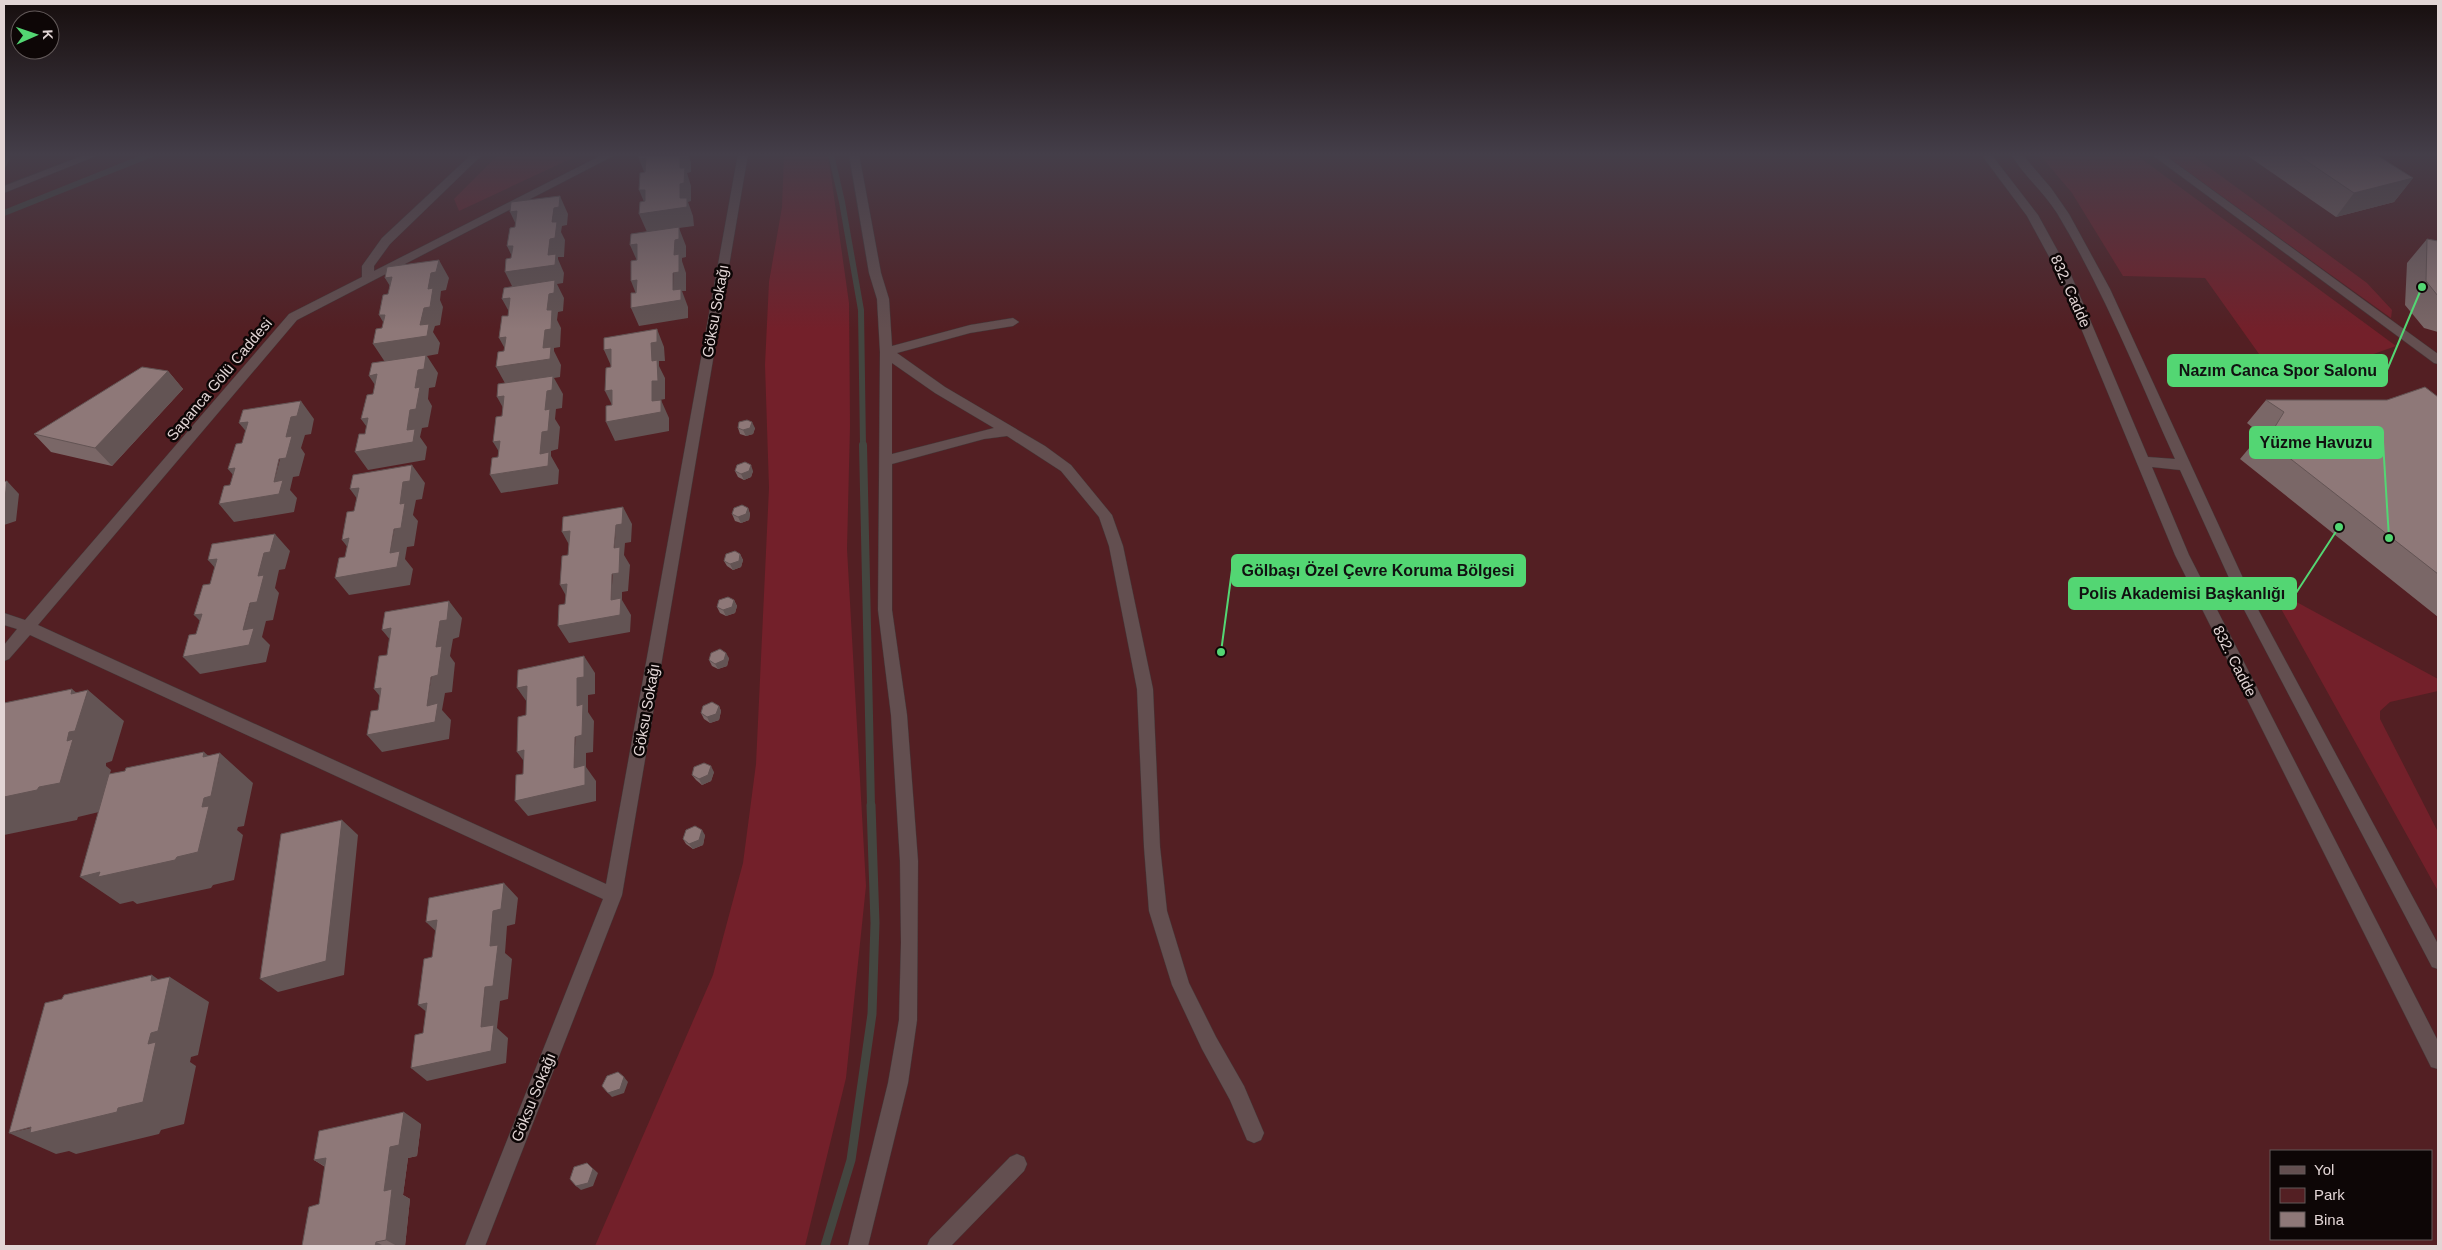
<svg xmlns="http://www.w3.org/2000/svg" width="2442" height="1250" viewBox="0 0 2442 1250" font-family="Helvetica,sans-serif">
  <style>
    .green { fill: #531f23; fill-rule: evenodd }
    .forest { fill: #73202a }
    .lines { fill: none; stroke-linecap: round; stroke-linejoin: round }
    .stream-far2 { stroke: #444640; stroke-width: 6 }
    .stream-far1 { stroke: #444640; stroke-width: 8 }
    .stream { stroke: #444640; stroke-width: 9 }
    .minor-casing { stroke: #433637; stroke-width: 1 }
    .minor { fill: #634f50; fill-rule: evenodd }
    .wall { fill: #7a6767 }
    .shaded-wall { fill: #635454 }
    .building { fill: #8e7878; stroke: #635454 }
    .labels { text-anchor: middle; dominant-baseline: central; stroke-width: 5; stroke-linejoin: round; paint-order: stroke }
    .street-label { font-size: 15px; fill: #e2d5d5; stroke: #0d0606 }
    .leader { fill: none; stroke: #53d673; stroke-width: 2 }
    .callout-dot { fill: #53d673; stroke: #0d0606; stroke-width: 2 }
    .callout { fill: #53d673; stroke: #53d673; stroke-width: 2 }
    .callout-label { font-size: 16px; text-anchor: middle; font-weight: bold; fill: #111 }
  </style>
  <rect width="100%" height="100%" fill="#2a1919"/>
  <path class="green" d="M 4,154 L 2438,154 L 2438,1246 L 4,1246 ZM 2271,1151 L 2431,1151 L 2431,1239 L 2271,1239 Z"/>
  <path class="forest" d="M 499,154 L 581,154 L 459,211 L 454,199 Z
    M 784,154 L 828,154 L 849,303 L 850,426 L 847,549 L 866,886 L 846,1078 L 805,1246 L 595,1246 L 713,975 L 743,863 L 756,764 L 769,488 L 765,365 L 769,282 L 782,207 Z
    M 2039,154 L 2135,154 L 2396,346 L 2354,361 L 2264,361 L 2205,278 L 2123,276 L 2072,193 Z
    M 2163,154 L 2191,154 L 2367,283 L 2392,310 L 2391,318 Z
    M 2269,587 L 2438,679 L 2438,691 L 2390,702 L 2380,711 L 2380,719 L 2438,832 L 2438,891 Z"/>
  <g class="lines">
    <path class="stream-far2" d="M 831,154 L 842,202 L 861,310 L 863,446
      M 4,213 L 152,154"/>
    <path class="stream-far1" d="M 863,445 L 871,806"/>
    <path class="stream" d="M 825,1246 L 851,1160 L 872,1014 L 875,923 L 871,805"/>
    <g class="minor-casing">
      <path id="minor" d="M 87,154 L 101,154 L 4,193 L 4,186 Z
        M 472,154 L 483,154 L 390,244 L 374,266 L 374,271 L 604,154 L 617,154 L 297,320 L 38,625 L 606,884 L 738,154 L 748,154 L 622,895 L 485,1246 L 465,1246 L 603,899 L 30,635 L 9,659 L 4,661 L 4,645 L 17,629 L 4,625 L 4,613 L 25,620 L 289,314 L 362,277 L 362,266 L 382,238 Z
        M 849,154 L 859,154 L 881,273 L 889,299 L 892,346 L 970,325 L 1013,318 L 1019,322 L 1013,326 L 970,333 L 897,353 L 945,387 L 1045,446 L 1071,465 L 1112,515 L 1123,546 L 1153,689 L 1160,847 L 1167,911 L 1189,983 L 1216,1037 L 1244,1086 L 1264,1133 L 1261,1140 L 1254,1143 L 1247,1140 L 1230,1100 L 1202,1049 L 1172,985 L 1149,911 L 1144,847 L 1137,689 L 1109,546 L 1099,517 L 1061,471 L 1007,436 L 984,439 L 892,464 L 892,610 L 907,715 L 918,861 L 917,1020 L 908,1083 L 868,1246 L 848,1246 L 888,1083 L 899,1020 L 901,943 L 900,861 L 891,715 L 878,610 L 880,352 L 877,299 L 869,273 ZM 892,363 L 935,393 L 994,428 L 892,454 Z
        M 1981,154 L 1991,154 L 2038,215 L 2071,275 L 2148,457 L 2175,459 C 2138,377 2104,291 2057,213 C 2044,192 2023,175 2011,154 L 2022,154 L 2051,188 L 2069,214 L 2110,289 L 2254,602 L 2438,944 L 2438,969 L 2432,967 L 2240,602 L 2180,470 L 2152,467 L 2189,555 L 2438,1041 L 2438,1069 L 2431,1067 L 2175,555 L 2059,275 L 2027,216 Z
        M 2151,154 L 2163,154 L 2438,354 L 2438,364 L 2434,363 Z
        M 1017,1154 L 1024,1157 L 1027,1164 L 1024,1171 L 951,1246 L 927,1246 L 930,1239 L 1010,1157 Z"/>
    </g>
    <use href="#minor" class="minor"/>
  </g>
  <path class="wall" d="M 2245,154 L 2375,154 L 2413,178 L 2394,202 L 2336,217 Z
    M 2427,239 L 2438,241 L 2438,332 L 2424,328 L 2405,305 L 2407,263 Z
    M 168,371 L 183,389 L 112,466 L 51,452 L 34,434 Z
    M 2438,397 L 2438,617 L 2240,459 L 2260,435 L 2262,435 L 2247,423 L 2266,400 L 2387,400 Z
    M 738,428 L 755,428 L 753,434 L 746,436 L 740,434 Z
    M 735,471 L 753,471 L 751,477 L 744,480 L 738,477 Z
    M 748,508 L 750,514 L 749,520 L 741,523 L 735,521 L 732,514 Z
    M 740,554 L 743,560 L 741,567 L 733,570 L 727,566 L 724,561 Z
    M 734,600 L 737,606 L 735,613 L 726,616 L 720,613 L 717,607 Z
    M 729,658 L 727,666 L 718,669 L 712,666 L 709,660 Z
    M 719,706 L 721,711 L 719,720 L 710,723 L 704,719 L 701,713 Z
    M 714,772 L 711,781 L 702,785 L 696,780 L 692,775 Z
    M 705,835 L 703,845 L 693,849 L 686,844 L 683,839 Z
    M 421,1124 L 417,1156 L 408,1158 L 403,1195 L 410,1199 L 405,1246 L 302,1246 L 319,1204 L 325,1167 L 314,1160 Z"/>
  <path class="shaded-wall" d="M 4,154 L 13,154 L 12,155 L 7,155 L 10,159 L 4,170 Z
    M 685,154 L 688,154 L 691,162 L 691,172 L 687,173 L 691,186 L 691,201 L 688,202 L 693,216 L 694,226 L 679,228 L 686,246 L 686,257 L 682,258 L 682,261 L 686,273 L 686,291 L 682,291 L 688,307 L 688,318 L 639,326 L 631,308 L 673,290 L 674,255 L 675,240 L 647,232 L 639,214 L 680,198 L 680,155 Z
    M 646,158 L 646,177 L 639,159 Z
    M 2413,178 L 2394,202 L 2336,217 L 2354,193 Z
    M 639,190 L 645,190 L 647,209 Z
    M 560,196 L 568,214 L 567,225 L 562,226 L 561,232 L 565,240 L 564,257 L 558,257 L 558,259 L 564,273 L 563,283 L 557,284 L 564,298 L 563,311 L 558,312 L 557,320 L 561,328 L 560,347 L 554,348 L 554,351 L 561,365 L 560,377 L 554,378 L 563,394 L 562,408 L 556,409 L 555,419 L 560,427 L 558,449 L 551,451 L 551,456 L 559,470 L 558,484 L 501,493 L 490,475 L 540,454 L 506,385 L 496,367 L 548,359 L 505,272 L 548,255 L 554,208 Z
    M 517,211 L 519,231 L 510,212 Z
    M 637,244 L 638,263 L 630,245 Z
    M 507,246 L 513,246 L 516,265 Z
    M 439,260 L 449,278 L 446,290 L 441,291 L 440,300 L 443,307 L 440,325 L 435,326 L 433,332 L 440,343 L 438,354 L 427,356 L 438,373 L 435,387 L 429,388 L 428,399 L 432,406 L 428,427 L 422,428 L 420,437 L 427,447 L 425,460 L 368,470 L 355,452 L 407,430 L 385,362 L 373,344 L 420,325 L 431,273 Z
    M 392,277 L 396,296 L 385,278 Z
    M 637,280 L 638,299 L 631,281 Z
    M 510,298 L 512,317 L 502,299 Z
    M 379,315 L 385,315 L 390,334 Z
    M 657,329 L 664,347 L 665,361 L 659,361 L 659,366 L 665,378 L 665,399 L 660,400 L 661,400 L 669,418 L 669,431 L 615,441 L 606,422 L 652,401 L 651,343 Z
    M 506,337 L 509,356 L 499,338 Z
    M 611,349 L 612,368 L 604,350 Z
    M 168,371 L 183,389 L 112,466 L 95,448 Z
    M 377,374 L 381,394 L 369,376 Z
    M 612,390 L 614,409 L 605,391 Z
    M 504,396 L 507,415 L 497,397 Z
    M 301,401 L 314,419 L 311,434 L 305,435 L 301,448 L 305,454 L 299,476 L 293,477 L 290,490 L 297,498 L 294,512 L 234,522 L 219,504 L 274,482 L 291,417 Z
    M 368,418 L 374,437 L 361,419 Z
    M 248,422 L 254,441 L 239,423 Z
    M 752,422 L 755,428 L 753,434 L 746,436 L 743,430 Z
    M 500,441 L 504,460 L 493,442 Z
    M 412,465 L 425,483 L 422,499 L 416,500 L 413,515 L 418,521 L 414,546 L 407,547 L 405,559 L 413,569 L 410,585 L 349,595 L 335,578 L 390,553 L 403,482 Z
    M 751,465 L 753,471 L 751,477 L 744,480 L 741,474 Z
    M 235,468 L 243,487 L 228,469 Z
    M 7,481 L 19,494 L 16,521 L 4,525 L 4,508 Z
    M 359,488 L 363,507 L 350,489 Z
    M 623,507 L 632,524 L 631,542 L 625,543 L 624,555 L 630,565 L 628,591 L 622,592 L 622,600 L 631,615 L 630,632 L 569,643 L 558,626 L 611,600 L 616,525 Z
    M 748,508 L 750,514 L 749,520 L 741,523 L 738,517 Z
    M 570,531 L 572,550 L 562,532 Z
    M 275,534 L 290,551 L 285,569 L 279,570 L 275,588 L 279,593 L 273,620 L 266,621 L 262,637 L 270,645 L 266,662 L 200,674 L 183,657 L 243,630 L 264,553 Z
    M 349,538 L 355,557 L 342,540 Z
    M 740,554 L 743,560 L 741,567 L 733,570 L 730,564 Z
    M 217,559 L 224,578 L 208,560 Z
    M 567,584 L 570,603 L 560,585 Z
    M 734,600 L 737,606 L 735,613 L 726,616 L 723,610 Z
    M 449,601 L 462,618 L 459,637 L 453,639 L 450,656 L 455,663 L 452,692 L 445,693 L 442,710 L 451,720 L 449,739 L 382,752 L 367,735 L 427,706 L 440,621 Z
    M 202,614 L 211,632 L 194,615 Z
    M 391,628 L 396,647 L 382,630 Z
    M 726,653 L 729,658 L 727,666 L 718,669 L 715,664 Z
    M 584,656 L 595,673 L 595,694 L 588,695 L 588,712 L 594,721 L 593,752 L 586,753 L 586,767 L 596,781 L 596,801 L 528,816 L 515,801 L 574,768 L 577,706 L 577,678 Z
    M 527,686 L 529,705 L 517,688 Z
    M 381,688 L 388,706 L 374,689 Z
    M 72,689 L 85,700 L 88,690 L 124,721 L 112,761 L 106,763 L 106,766 L 111,770 L 99,812 L 78,817 L 77,820 L 4,835 L 4,797 L 39,787 L 67,741 L 71,694 Z
    M 719,706 L 721,711 L 719,720 L 710,723 L 707,717 Z
    M 524,750 L 529,768 L 517,752 Z
    M 204,752 L 218,764 L 220,753 L 253,783 L 244,826 L 238,827 L 237,830 L 243,835 L 234,880 L 213,885 L 211,888 L 137,904 L 133,901 L 120,904 L 80,877 L 202,807 L 203,757 Z
    M 711,766 L 714,772 L 711,781 L 702,785 L 699,779 Z
    M 342,820 L 358,835 L 344,975 L 278,992 L 260,979 Z
    M 702,830 L 705,835 L 703,845 L 693,849 L 689,844 Z
    M 504,883 L 518,898 L 515,924 L 507,926 L 505,953 L 512,959 L 508,999 L 500,1001 L 497,1028 L 508,1038 L 506,1063 L 427,1081 L 411,1068 L 481,1027 L 493,911 Z
    M 437,920 L 441,936 L 426,922 Z
    M 152,975 L 168,986 L 170,977 L 209,1002 L 198,1055 L 191,1057 L 190,1062 L 196,1066 L 184,1124 L 161,1130 L 159,1134 L 76,1154 L 69,1151 L 56,1154 L 9,1133 L 118,1108 L 148,1044 L 151,981 Z
    M 427,1003 L 434,1018 L 418,1005 Z
    M 624,1077 L 628,1082 L 624,1093 L 612,1097 L 608,1093 Z
    M 404,1112 L 421,1124 L 417,1156 L 408,1158 L 403,1195 L 410,1199 L 405,1246 L 397,1246 L 386,1240 L 384,1191 L 390,1147 Z
    M 326,1158 L 333,1171 L 314,1160 Z
    M 587,1163 L 598,1173 L 593,1186 L 581,1190 L 576,1186 Z
    M 376,1242 L 384,1246 L 375,1246 Z"/>
  <path class="building" d="M 639,154 L 685,154 L 680,155 L 680,168 L 685,168 L 684,183 L 680,184 L 680,198 L 687,198 L 687,207 L 639,214 L 640,202 L 645,201 L 645,190 L 639,190 L 640,173 L 645,172 L 646,158 L 639,159 Z
    M 2296,154 L 2375,154 L 2413,178 L 2354,193 Z
    M 560,196 L 559,207 L 554,208 L 552,222 L 557,222 L 555,238 L 550,239 L 548,255 L 556,254 L 555,265 L 505,272 L 506,259 L 511,258 L 513,246 L 507,246 L 510,228 L 515,227 L 517,211 L 510,212 L 511,202 Z
    M 679,227 L 679,239 L 675,240 L 674,255 L 679,254 L 679,272 L 673,273 L 673,290 L 681,289 L 681,300 L 631,308 L 631,293 L 636,293 L 637,280 L 631,281 L 631,261 L 637,260 L 637,244 L 630,245 L 631,234 Z
    M 2427,239 L 2438,241 L 2438,296 L 2426,281 Z
    M 439,260 L 436,272 L 431,273 L 428,289 L 433,288 L 430,307 L 424,308 L 420,325 L 429,324 L 427,336 L 373,344 L 376,329 L 382,328 L 385,315 L 379,315 L 383,295 L 388,294 L 392,277 L 385,278 L 387,267 Z
    M 555,280 L 554,293 L 549,294 L 547,310 L 552,310 L 551,329 L 545,330 L 543,348 L 551,347 L 550,359 L 496,367 L 498,352 L 504,351 L 506,337 L 499,338 L 502,316 L 508,316 L 510,298 L 502,299 L 504,288 Z
    M 657,329 L 657,342 L 651,343 L 652,361 L 657,360 L 658,381 L 652,381 L 652,401 L 661,400 L 661,412 L 606,422 L 606,406 L 612,405 L 612,390 L 605,391 L 606,368 L 611,367 L 611,349 L 604,350 L 604,338 Z
    M 426,355 L 424,369 L 418,370 L 415,388 L 420,387 L 416,409 L 410,410 L 407,430 L 415,429 L 413,442 L 355,452 L 359,434 L 365,434 L 368,418 L 361,419 L 367,395 L 373,394 L 377,374 L 369,376 L 372,363 Z
    M 142,367 L 168,371 L 95,448 L 34,434 Z
    M 553,376 L 552,390 L 547,391 L 545,410 L 550,409 L 548,431 L 542,432 L 540,454 L 549,452 L 548,466 L 490,475 L 492,458 L 498,457 L 500,441 L 493,442 L 496,417 L 502,416 L 504,396 L 497,397 L 498,384 Z
    M 2425,387 L 2438,397 L 2438,574 L 2260,435 L 2273,430 L 2284,412 L 2266,400 L 2387,400 Z
    M 301,401 L 297,416 L 291,417 L 286,437 L 292,436 L 286,458 L 279,459 L 274,482 L 283,480 L 279,494 L 219,504 L 224,486 L 230,485 L 235,468 L 228,469 L 236,444 L 242,443 L 248,422 L 239,423 L 243,410 Z
    M 747,420 L 752,422 L 750,428 L 743,430 L 738,428 L 739,422 Z
    M 745,462 L 751,465 L 749,471 L 741,474 L 735,471 L 737,465 Z
    M 412,465 L 410,481 L 403,482 L 400,504 L 405,503 L 401,528 L 394,529 L 390,553 L 400,551 L 397,567 L 335,578 L 339,558 L 345,557 L 349,538 L 342,540 L 347,512 L 354,511 L 359,488 L 350,489 L 353,475 Z
    M 7,481 L 4,508 L 4,482 Z
    M 742,505 L 748,508 L 746,514 L 738,517 L 732,514 L 734,508 Z
    M 623,507 L 622,524 L 616,525 L 614,548 L 620,547 L 619,573 L 612,574 L 611,600 L 621,598 L 620,615 L 558,626 L 559,605 L 565,604 L 567,584 L 560,585 L 562,556 L 568,555 L 570,531 L 562,532 L 563,517 Z
    M 275,534 L 270,552 L 264,553 L 258,576 L 264,575 L 257,602 L 250,603 L 243,630 L 254,628 L 249,645 L 183,657 L 189,635 L 196,634 L 202,614 L 194,615 L 203,585 L 210,584 L 217,559 L 208,560 L 212,544 Z
    M 735,551 L 740,554 L 739,561 L 730,564 L 724,561 L 726,554 Z
    M 728,597 L 734,600 L 732,607 L 723,610 L 717,607 L 719,600 Z
    M 449,601 L 447,620 L 440,621 L 436,647 L 442,646 L 438,675 L 431,677 L 427,706 L 438,703 L 435,722 L 367,735 L 371,711 L 378,710 L 381,688 L 374,689 L 379,656 L 387,655 L 391,628 L 382,630 L 385,612 Z
    M 720,649 L 726,653 L 724,660 L 715,664 L 709,660 L 711,653 Z
    M 584,656 L 584,677 L 577,678 L 577,706 L 583,704 L 582,735 L 575,737 L 574,768 L 585,765 L 585,785 L 515,801 L 516,775 L 523,774 L 524,750 L 517,752 L 518,717 L 526,715 L 527,686 L 517,688 L 518,670 Z
    M 72,689 L 71,694 L 88,690 L 75,731 L 69,732 L 67,741 L 73,739 L 60,783 L 39,787 L 37,790 L 4,797 L 4,703 Z
    M 712,702 L 719,706 L 716,714 L 707,717 L 701,713 L 703,706 Z
    M 204,752 L 203,757 L 220,753 L 211,796 L 204,798 L 202,807 L 209,806 L 198,852 L 177,857 L 175,860 L 98,877 L 100,872 L 80,877 L 109,774 L 125,771 L 126,768 Z
    M 704,763 L 711,766 L 708,775 L 699,779 L 692,775 L 694,767 Z
    M 342,820 L 326,961 L 260,979 L 281,834 Z
    M 695,826 L 702,830 L 699,840 L 689,844 L 683,839 L 686,830 Z
    M 504,883 L 501,909 L 493,911 L 490,946 L 498,945 L 493,986 L 485,987 L 481,1027 L 494,1025 L 491,1051 L 411,1068 L 415,1035 L 423,1033 L 427,1003 L 418,1005 L 424,959 L 432,957 L 437,920 L 426,922 L 429,898 Z
    M 152,975 L 151,981 L 170,977 L 158,1031 L 151,1033 L 148,1044 L 156,1042 L 143,1102 L 118,1108 L 117,1112 L 30,1133 L 31,1127 L 9,1133 L 45,1003 L 62,999 L 64,995 Z
    M 618,1072 L 624,1077 L 620,1089 L 608,1093 L 602,1086 L 607,1076 Z
    M 404,1112 L 399,1145 L 390,1147 L 384,1191 L 392,1189 L 386,1240 L 376,1242 L 375,1246 L 302,1246 L 309,1207 L 319,1204 L 326,1158 L 314,1160 L 319,1131 Z
    M 587,1163 L 593,1169 L 588,1183 L 576,1186 L 570,1179 L 574,1167 Z"/>
  <linearGradient id="sky" x2="0" y2="1"><stop stop-color="#170e0e"/><stop offset="0.47" stop-color="#443e49"/><stop offset="1" stop-color="#443e49" stop-opacity="0"/></linearGradient>
  <rect width="2442" height="329" fill="url(#sky)"/>
  <g class="labels">
    <g class="street-label">
      <text transform="translate(2071 291) rotate(66)">832. Cadde</text>
      <text transform="translate(715 311) rotate(-80)">Göksu Sokağı</text>
      <text transform="translate(219 379) rotate(-50)">Sapanca Gölü Caddesi</text>
      <text transform="translate(2235 661) rotate(63)">832. Cadde</text>
      <text transform="translate(646 710) rotate(-80)">Göksu Sokağı</text>
      <text transform="translate(533 1097) rotate(-68)">Göksu Sokağı</text>
    </g>
  </g>
  <path class="leader" d="M2422 287L2387 370M2389 538L2383 442M1221 652L1232 570M2339 527L2296 593"/>
  <g class="callout-dot">
    <circle cx="2422" cy="287" r="5"/>
    <circle cx="2389" cy="538" r="5"/>
    <circle cx="1221" cy="652" r="5"/>
    <circle cx="2339" cy="527" r="5"/>
  </g>
  <g class="callout">
    <rect x="2168" y="355" width="219" height="31" rx="5"/>
    <rect x="2250" y="427" width="133" height="31" rx="5"/>
    <rect x="1232" y="555" width="293" height="31" rx="5"/>
    <rect x="2069" y="578" width="227" height="31" rx="5"/>
  </g>
  <g class="callout-label">
    <text x="2278" y="376">Nazım Canca Spor Salonu</text>
    <text x="2316" y="448">Yüzme Havuzu</text>
    <text x="1378" y="576">Gölbaşı Özel Çevre Koruma Bölgesi</text>
    <text x="2182" y="599">Polis Akademisi Başkanlığı</text>
  </g>
  <rect width="2442" height="1250" fill="none" stroke="#e2d5d5" stroke-width="10"/>
  <rect x="2270" y="1150" width="162" height="90" fill="#0d0606" stroke="#625959"/>
  <rect x="2280" y="1166" width="25" height="8" fill="#634f50" stroke="#625959"/>
  <text x="2314" y="1175" font-size="15" fill="#e2d5d5">Yol</text>
  <rect x="2280" y="1188" width="25" height="15" fill="#531f23" stroke="#625959"/>
  <text x="2314" y="1200" font-size="15" fill="#e2d5d5">Park</text>
  <rect x="2280" y="1212" width="25" height="15" fill="#8e7878" stroke="#625959"/>
  <text x="2314" y="1225" font-size="15" fill="#e2d5d5">Bina</text>
  <g transform="translate(35 35) rotate(88)"><circle r="24" fill="#0d0606" stroke="#625959"/>
  <path d="M0-4L9 19L0 12L-9 19Z" fill="#53d673"/>
  <text y="-8" font-size="14" font-weight="bold" text-anchor="middle" fill="#e2d5d5">K</text>
  </g>
</svg>
